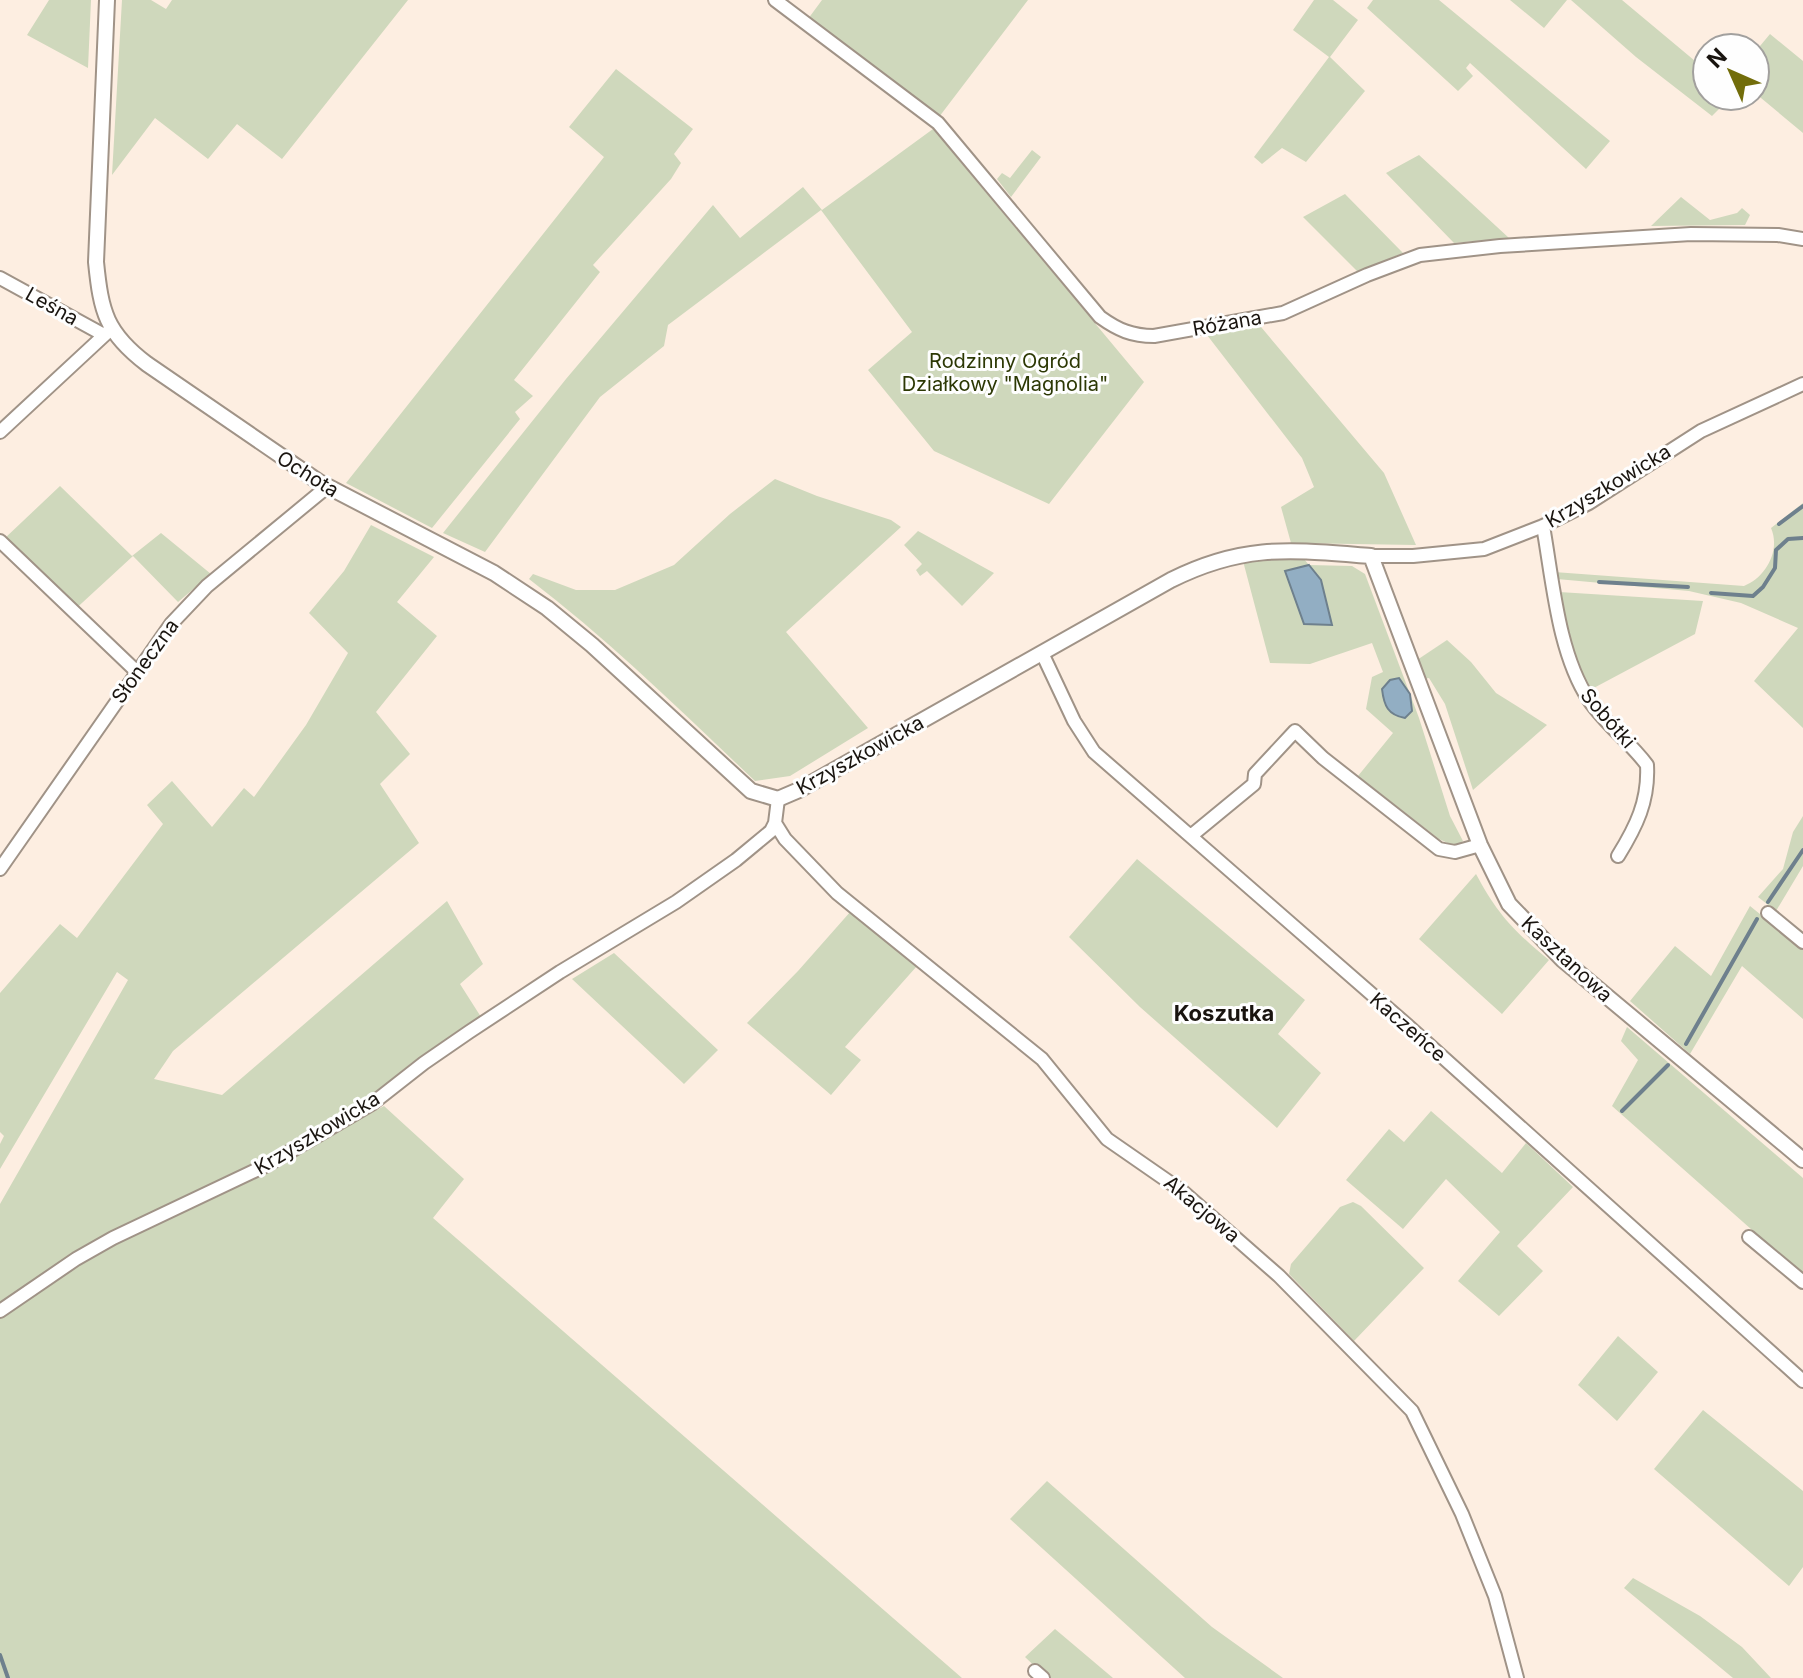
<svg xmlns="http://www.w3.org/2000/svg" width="1803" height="1678" viewBox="0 0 1803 1678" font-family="Inter,sans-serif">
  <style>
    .green { fill: #cfd8bc; fill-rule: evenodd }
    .water { fill: #92aec3; stroke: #6e808d; stroke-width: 2 }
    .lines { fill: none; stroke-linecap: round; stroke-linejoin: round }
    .stream { stroke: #6e808d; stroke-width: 4 }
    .minor-casing { stroke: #a09387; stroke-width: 16 }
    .tertiary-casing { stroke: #a09387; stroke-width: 18 }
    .minor { stroke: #fff; stroke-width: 12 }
    .tertiary { stroke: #fff; stroke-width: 14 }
    .labels { text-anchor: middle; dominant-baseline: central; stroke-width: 6; stroke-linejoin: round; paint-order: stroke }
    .street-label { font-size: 20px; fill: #19140f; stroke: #fefefe }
    .park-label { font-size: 20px; fill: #2c3804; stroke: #fefefe }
    .neighbourhood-label { font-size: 22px; font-weight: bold; fill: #19140f; stroke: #fefefe }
  </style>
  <rect width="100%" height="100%" fill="#fdeee1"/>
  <path class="green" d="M 49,0 L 91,0 L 88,68 L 27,35 Z
    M 122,0 L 151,0 L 166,9 L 172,0 L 408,0 L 282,159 L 237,124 L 208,159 L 155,118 L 112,175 Z
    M 822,0 L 1028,0 L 939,117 L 808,19 Z
    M 1314,0 L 1333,0 L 1358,20 L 1330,57 L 1365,91 L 1306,162 L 1282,148 L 1262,164 L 1254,157 L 1329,57 L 1293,30 Z
    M 1373,0 L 1439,0 L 1610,141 L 1586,169 L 1470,63 L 1466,68 L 1473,76 L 1458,91 L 1367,8 Z
    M 1510,0 L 1567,0 L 1544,28 Z
    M 1571,0 L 1622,0 L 1707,71 L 1707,96 L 1732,96 L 1712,116 L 1636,57 Z
    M 1770,34 L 1803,61 L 1803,133 L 1755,93 L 1755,52 Z
    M 616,69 L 693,129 L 674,154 L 681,163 L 671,179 L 593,265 L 600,272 L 514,380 L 533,396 L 515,412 L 520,419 L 432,528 L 346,483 L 604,157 L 569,127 Z
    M 933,129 L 1144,382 L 1049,504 L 934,451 L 868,370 L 912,332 L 821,210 L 668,325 L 664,346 L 600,397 L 485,552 L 443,533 L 566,379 L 713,205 L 740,238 L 803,187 L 822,210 Z
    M 1032,150 L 1041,157 L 1011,197 L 997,179 L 1002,173 L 1010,178 Z
    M 1419,155 L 1509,238 L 1454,243 L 1386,173 Z
    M 1345,194 L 1403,253 L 1358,272 L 1303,217 Z
    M 1681,197 L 1710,220 L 1737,213 L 1742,208 L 1750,215 L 1745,225 L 1651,226 Z
    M 1261,327 L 1384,473 L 1416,545 L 1291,543 L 1281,507 L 1314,487 L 1302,458 L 1207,335 Z
    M 775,479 L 817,496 L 891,520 L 901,527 L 786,632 L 868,728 L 790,776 L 755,781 C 682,712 609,640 529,579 L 533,574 L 576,590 L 615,590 L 674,565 L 730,514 Z
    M 60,486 L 132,556 L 161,533 L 211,574 L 178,602 L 133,556 L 70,614 L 4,539 Z
    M 1803,503 L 1803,728 L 1754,681 L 1798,628 L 1741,603 L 1689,591 L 1557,579 L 1554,572 L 1744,586 C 1765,578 1781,551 1771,528 Z
    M 371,525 L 434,557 L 397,602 L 437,636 L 376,712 L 410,754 L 380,784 L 419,843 L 173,1051 L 154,1079 L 222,1095 L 447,901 L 483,964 L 460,984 L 481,1017 L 410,1064 L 359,1107 L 0,1307 L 0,1204 L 128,980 L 117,972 L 0,1169 L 0,1144 L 4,1136 L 0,1132 L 0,993 L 60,924 L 77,938 L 163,824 L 147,805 L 172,781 L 212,827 L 244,788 L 254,797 L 306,725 L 348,653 L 309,613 L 344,571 Z
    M 918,531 L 994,573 L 962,606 L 927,571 L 920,576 L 916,570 L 922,564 L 904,545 Z
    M 1304,559 L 1309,565 L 1352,566 L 1365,574 L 1419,718 L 1450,816 L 1463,841 L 1454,846 L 1439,839 L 1358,776 L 1393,733 L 1366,709 L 1372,677 L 1383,672 L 1372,643 L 1310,664 L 1270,663 L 1243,561 ZM 1285,571 L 1321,580 L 1332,625 L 1304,624 Z
    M 1559,592 L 1703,601 L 1695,634 L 1590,690 L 1579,671 Z
    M 1447,640 L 1471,662 L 1496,693 L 1547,725 L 1473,790 L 1445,704 L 1429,678 L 1424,679 L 1417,660 Z
    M 1803,816 L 1803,866 L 1776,911 L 1758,897 L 1783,869 L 1793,832 Z
    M 1137,859 L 1305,1000 L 1278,1034 L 1321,1073 L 1277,1128 L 1140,1007 L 1069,937 Z
    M 1476,874 C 1498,915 1514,931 1549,960 L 1502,1014 L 1419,939 Z
    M 1750,906 L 1803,949 L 1803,1019 L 1742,966 L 1690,1054 L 1630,1001 L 1675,946 L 1711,976 Z
    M 851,911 L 917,966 L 845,1047 L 861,1060 L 831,1095 L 747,1023 L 798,971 Z
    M 614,953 L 718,1050 L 684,1084 L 572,979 Z
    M 1627,1027 L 1803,1178 L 1803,1275 L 1612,1106 L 1638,1060 L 1621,1041 Z
    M 384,1106 L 464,1179 L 433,1218 L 962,1678 L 0,1678 L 0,1315 L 104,1248 L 223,1194 Z
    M 1431,1111 L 1502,1173 L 1526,1143 L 1573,1187 L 1517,1246 L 1543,1271 L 1499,1316 L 1458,1281 L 1500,1232 L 1446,1179 L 1403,1229 L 1346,1180 L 1389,1129 L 1404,1142 Z
    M 1353,1202 L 1361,1206 L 1424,1268 L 1354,1341 L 1289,1274 L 1291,1264 L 1340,1207 Z
    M 1618,1336 L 1658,1372 L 1617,1421 L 1578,1385 Z
    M 1703,1410 L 1803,1491 L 1803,1567 L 1789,1586 L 1654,1469 Z
    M 1047,1481 L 1212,1627 L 1283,1678 L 1185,1678 L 1010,1519 Z
    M 1633,1578 L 1700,1616 L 1742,1647 L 1771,1678 L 1733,1678 L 1624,1588 Z
    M 1055,1629 L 1113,1678 L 1047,1678 L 1025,1657 Z"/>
  <path class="water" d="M 1309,565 L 1321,580 L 1332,625 L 1304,624 L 1285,571 Z
    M 1399,678 L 1410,694 L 1412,711 L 1405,718 C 1388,715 1384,706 1382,689 L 1390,680 Z"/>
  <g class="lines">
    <path class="stream" d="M 1779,524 L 1803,506
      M 1599,582 L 1688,587
      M 1711,593 L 1753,596 L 1763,587 L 1775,568 L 1776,550 L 1788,539 L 1803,538
      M 1768,902 L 1803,850
      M 1686,1044 L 1757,919
      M 1622,1111 L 1668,1065
      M 0,1655 L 8,1678"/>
    <g class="minor-casing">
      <path id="minor" d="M 775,0 L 938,123 L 1100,317 C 1118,330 1132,336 1154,336 L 1283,313 L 1367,275 L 1420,255 L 1500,246 L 1691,234 L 1778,235 L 1803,239
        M 0,278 L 104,335
        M 0,432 L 111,329
        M 1543,526 C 1553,582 1558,653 1589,700 C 1605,724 1630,742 1647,765 C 1649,801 1636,827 1618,856
        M 0,541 L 136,671
        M 1371,556 L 1413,556 L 1484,549 L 1543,526 L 1589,503 L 1701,431 L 1803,384
        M 1042,653 L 1074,721 L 1094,752 L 1407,1025 L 1803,1381
        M 775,823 L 785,839 L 837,893 L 1042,1059 L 1107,1139 L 1182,1191 L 1279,1276 L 1412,1411 L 1462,1514 L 1495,1596 L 1517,1678
        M 1192,835 L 1254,784 L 1255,774 L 1295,731 L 1323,758 L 1439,849 L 1455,852 L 1480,845
        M 0,869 L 171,624 L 207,586 L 327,487
        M 1768,913 L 1803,942
        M 1749,1237 L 1803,1282
        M 0,1311 L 76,1259 L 113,1238 L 267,1165 L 373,1103 L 424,1063 L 469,1032 L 560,972 L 676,902 L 736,860 L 771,831 L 775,823 L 778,799
        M 1035,1671 L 1043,1678"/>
    </g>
    <g class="tertiary-casing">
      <path id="tertiary" d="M 107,0 L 96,262 C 101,312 106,333 147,364 L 319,482 L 494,573 L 547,608 L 592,645 L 751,791 L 778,799 L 799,790 L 1171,580 C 1245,543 1292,550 1371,556 L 1480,845 L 1509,904 L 1562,959 L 1803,1160"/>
    </g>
    <use href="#minor" class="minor"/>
    <use href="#tertiary" class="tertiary"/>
  </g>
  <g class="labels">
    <g class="street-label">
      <text transform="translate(52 306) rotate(29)">Leśna</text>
      <text transform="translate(1227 323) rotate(-10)">Różana</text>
      <text transform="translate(308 474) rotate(32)">Ochota</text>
      <text transform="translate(1608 486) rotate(-31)">Krzyszkowicka</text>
      <text transform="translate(145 661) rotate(-54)">Słoneczna</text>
      <text transform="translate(1608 718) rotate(49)">Sobótki</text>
      <text transform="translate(860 755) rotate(-29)">Krzyszkowicka</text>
      <text transform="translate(1567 959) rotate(43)">Kasztanowa</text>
      <text transform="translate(1408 1027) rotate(41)">Kaczeńce</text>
      <text transform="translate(317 1133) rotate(-31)">Krzyszkowicka</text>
      <text transform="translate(1202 1209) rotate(40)">Akacjowa</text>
    </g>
    <g class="park-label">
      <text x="1005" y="361">Rodzinny Ogród<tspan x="1005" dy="23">Działkowy "Magnolia"</tspan></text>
    </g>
    <g class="neighbourhood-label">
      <text x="1224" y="1013">Koszutka</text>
    </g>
  </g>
  <g transform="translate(1731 72) rotate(315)"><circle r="38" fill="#fefefe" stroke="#a2a09e" stroke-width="2"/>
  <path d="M0-6L14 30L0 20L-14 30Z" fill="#726d0a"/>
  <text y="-12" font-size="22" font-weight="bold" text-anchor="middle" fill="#19140f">N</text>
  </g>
</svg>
